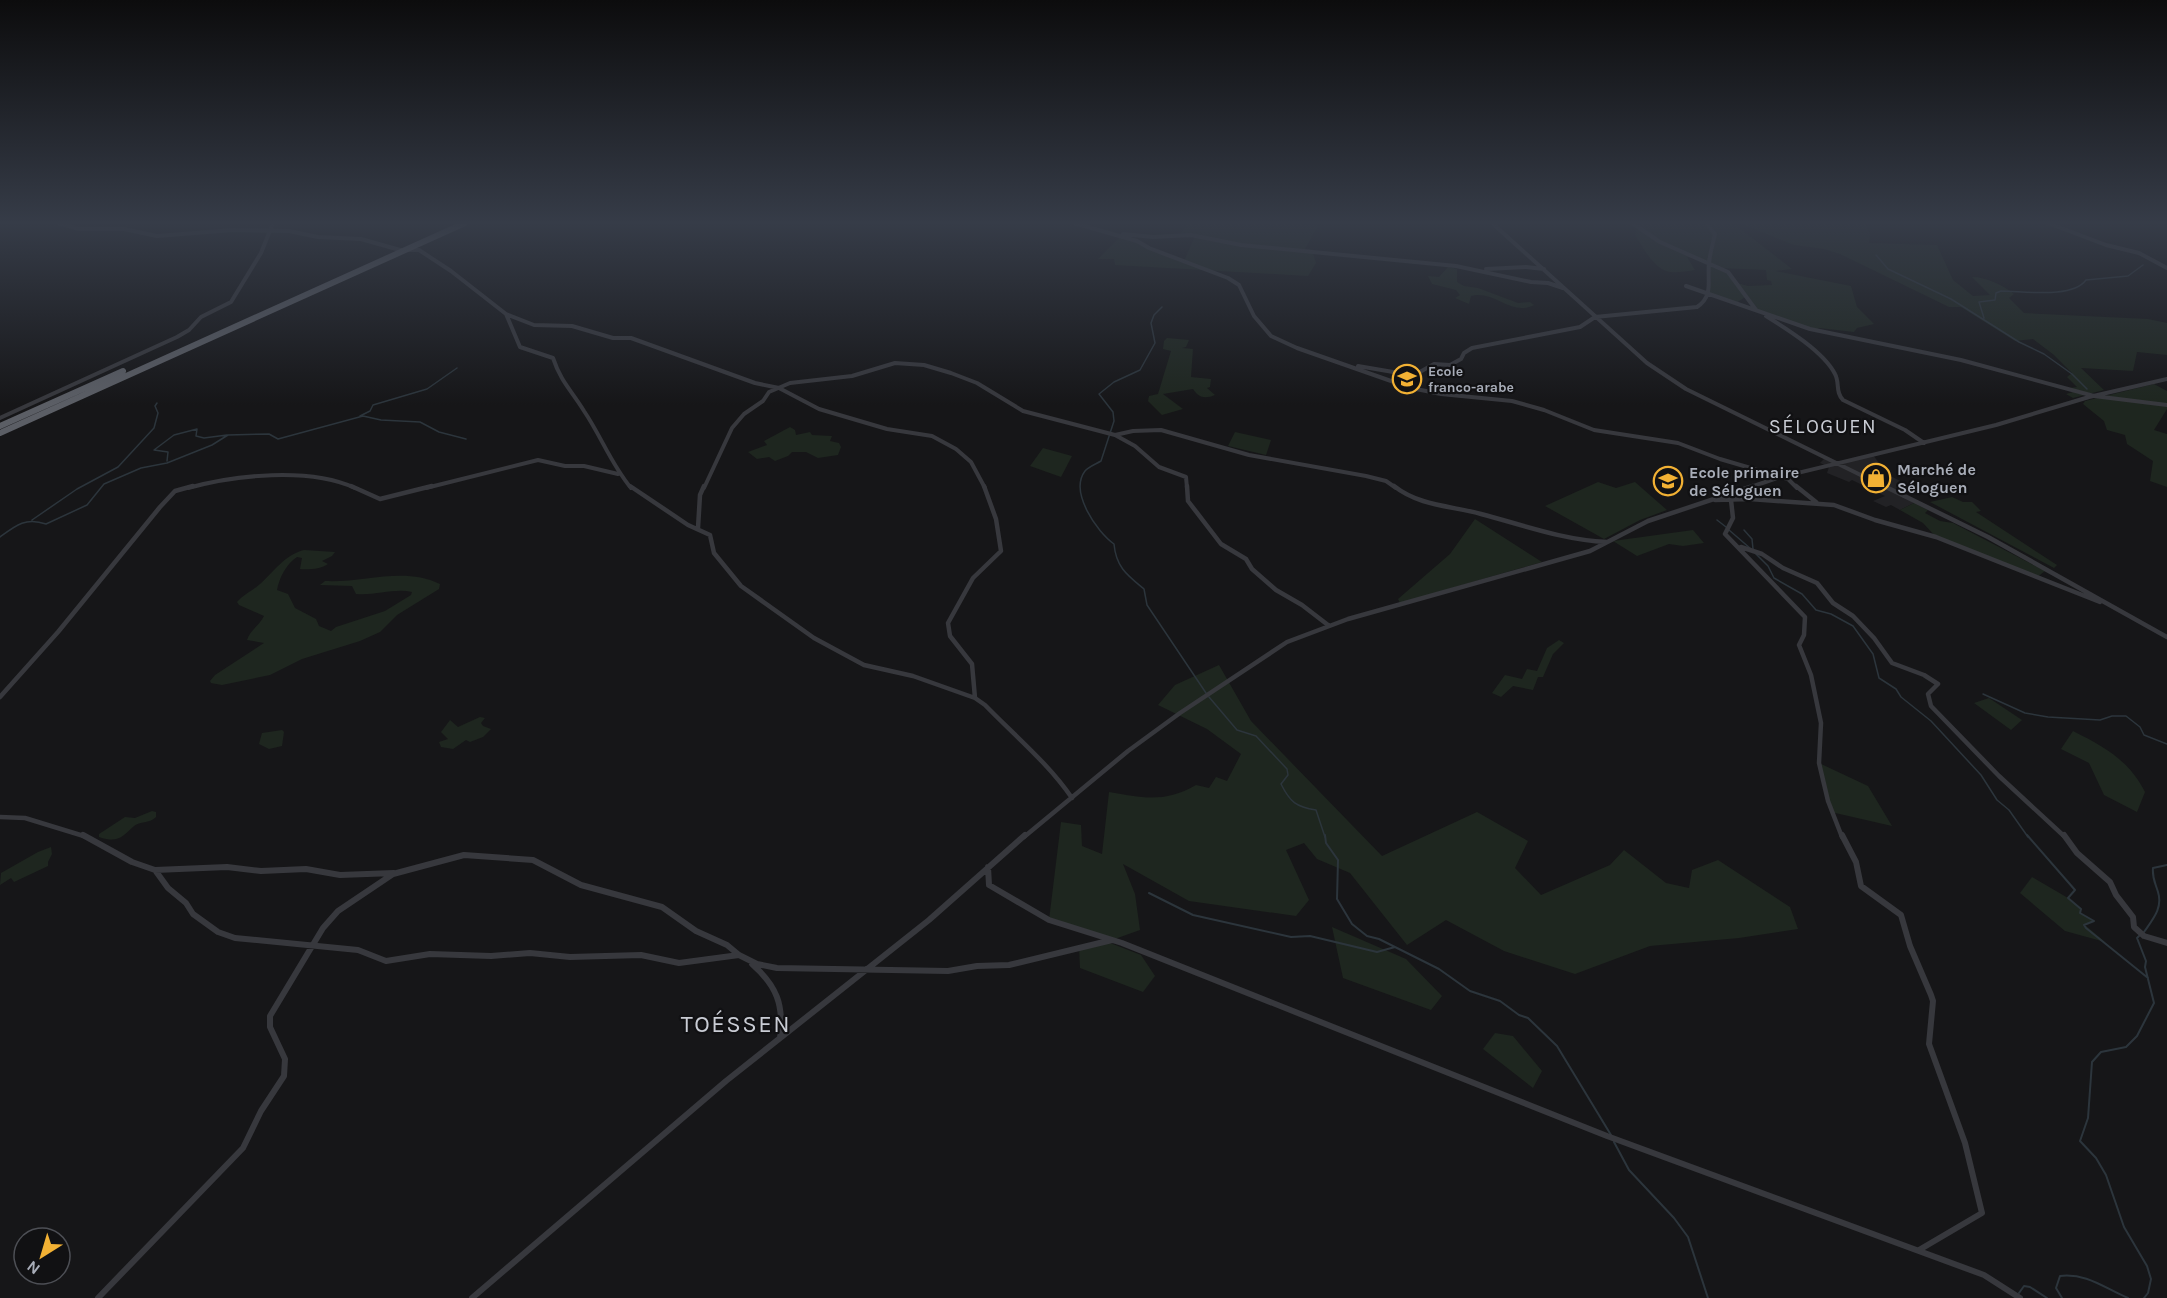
<svg xmlns="http://www.w3.org/2000/svg" width="2167" height="1298" viewBox="0 0 2167 1298" font-family="Karla,sans-serif">
  <style>
    .built { fill: #222225 }
    .green { fill: #1e261f; fill-rule: evenodd }
    .lines { fill: none; stroke-linecap: round; stroke-linejoin: round }
    .stream-far1 { stroke: #2c353c; stroke-width: 1.5 }
    .stream { stroke: #2c353c; stroke-width: 2 }
    .minor-far2 { stroke: #37383d; stroke-width: 4 }
    .minor-far1 { stroke: #37383d; stroke-width: 4.5 }
    .minor { stroke: #37383d; stroke-width: 6 }
    .trunk { stroke: #5b5e65; stroke-width: 6 }
    .labels { text-anchor: middle; dominant-baseline: central; stroke-width: 4.5; stroke-linejoin: round; paint-order: stroke }
    .far-poi-label { font-size: 14px; font-weight: bold; fill: #a8adb8; stroke: #111113; text-anchor: start }
    .poi-label { font-size: 16px; font-weight: bold; fill: #a8adb8; stroke: #111113; text-anchor: start }
    .quarter-label { font-size: 20px; letter-spacing: 1.5px; fill: #c9ccd4; stroke: #111113 }
    .near-quarter-label { font-size: 24px; letter-spacing: 1.5px; fill: #c9ccd4; stroke: #111113 }
  </style>
  <rect width="100%" height="100%" fill="#161618"/>
  <path class="built" d="M 1873,455 L 1879,463 L 1873,467 L 1912,487 L 1901,495 L 1914,503 L 1900,510 L 1891,505 L 1886,507 L 1873,501 L 1885,496 L 1852,480 L 1849,482 L 1827,473 L 1829,467 L 1820,463 L 1824,459 L 1841,464 Z"/>
  <path class="green" d="M 1188,223 L 1298,223 L 1318,226 L 1305,249 L 1312,250 L 1316,263 L 1308,276 L 1115,265 L 1114,259 L 1098,259 L 1121,236 L 1184,261 L 1195,236 L 1181,233 Z
    M 1632,223 L 1733,223 L 1792,269 L 1775,271 L 1851,286 L 1857,307 L 1874,324 L 1857,328 L 1854,332 L 1819,328 L 1816,330 L 1758,311 L 1745,297 L 1735,304 L 1708,294 L 1711,280 L 1709,264 L 1696,258 L 1687,257 L 1695,270 C 1686,271 1674,274 1666,271 C 1654,267 1641,246 1635,234 L 1637,228 ZM 1719,268 L 1766,270 L 1767,280 L 1771,281 L 1772,285 L 1748,286 L 1737,283 L 1733,277 Z
    M 1739,223 L 1865,223 L 1870,234 L 1869,243 L 1937,245 L 1953,280 L 1973,296 L 1990,295 L 1972,277 C 1986,277 2003,285 2014,294 L 2009,298 L 2024,313 L 2148,319 L 2167,323 L 2167,355 L 2137,352 L 2133,371 L 2081,368 L 2104,390 L 2073,398 L 2066,394 L 2073,392 L 2069,388 L 2077,387 L 2067,377 L 2072,373 L 2054,355 L 2033,339 L 2015,341 L 1961,307 L 1949,307 L 1840,254 L 1824,249 L 1794,245 Z
    M 1448,267 L 1457,269 L 1457,282 L 1464,286 L 1478,288 L 1518,303 L 1530,302 L 1534,305 C 1511,317 1495,290 1471,296 L 1469,304 L 1455,298 L 1460,295 L 1456,290 L 1432,284 L 1428,276 L 1439,277 Z
    M 1167,338 L 1189,340 L 1186,347 L 1182,348 L 1193,349 L 1191,377 L 1211,379 L 1210,387 L 1207,388 L 1215,395 C 1205,399 1199,398 1193,389 L 1163,394 L 1183,409 L 1162,415 L 1148,401 L 1149,396 L 1158,394 L 1171,351 L 1163,349 L 1164,341 Z
    M 2154,384 L 2167,391 L 2167,409 L 2154,430 L 2167,434 L 2167,487 L 2150,481 L 2153,461 L 2127,444 L 2125,435 L 2107,430 L 2104,421 L 2083,404 L 2085,401 Z
    M 790,427 L 795,430 L 796,435 L 810,432 L 812,435 L 832,436 L 830,441 L 839,443 L 841,447 L 838,455 L 818,458 L 806,452 L 792,452 L 788,456 L 775,461 L 769,457 L 757,459 L 748,452 L 767,445 L 764,441 Z
    M 1235,432 L 1271,440 L 1266,455 L 1228,446 Z
    M 1043,448 L 1072,456 L 1061,477 L 1030,466 Z
    M 1598,482 L 1616,488 L 1635,482 L 1667,510 L 1640,520 L 1604,539 L 1545,506 Z
    M 1952,497 L 1963,502 L 1972,502 L 1981,511 L 1976,512 L 2057,565 L 2054,568 L 1930,502 Z
    M 1914,503 L 1928,510 L 1925,513 L 1940,521 L 1953,523 L 2045,571 L 2036,578 L 1936,537 L 1923,523 L 1900,510 Z
    M 1475,519 L 1542,562 L 1400,603 L 1398,599 L 1450,554 Z
    M 1693,530 L 1704,543 L 1683,546 L 1669,544 L 1637,556 L 1613,541 Z
    M 304,550 L 335,552 L 332,556 L 322,561 L 328,564 C 321,569 308,570 300,569 L 302,558 L 297,557 C 287,563 279,578 277,590 L 288,594 L 295,608 L 316,619 L 319,626 L 331,631 L 336,627 L 385,611 L 411,595 L 412,592 C 394,588 375,596 356,594 L 352,586 L 320,585 L 325,581 C 364,583 404,566 440,584 L 439,589 L 397,615 L 380,632 L 360,641 L 302,659 L 270,675 L 222,685 L 211,683 L 210,681 L 215,675 L 264,643 L 247,640 C 250,630 259,626 264,616 L 239,605 L 237,602 C 244,594 252,591 260,584 C 274,572 284,555 304,550 Z
    M 1559,640 L 1564,643 L 1553,654 L 1543,677 L 1538,677 L 1533,690 L 1513,686 L 1501,697 L 1492,693 L 1505,675 L 1522,679 L 1527,669 L 1537,671 L 1547,648 Z
    M 1219,665 L 1251,721 L 1382,856 L 1477,812 L 1528,841 L 1515,868 L 1541,895 L 1610,865 L 1624,850 L 1666,883 L 1689,888 L 1692,870 L 1718,860 L 1790,907 L 1798,929 L 1739,938 L 1650,946 L 1575,974 L 1504,951 L 1446,920 L 1407,945 L 1350,873 L 1317,859 L 1304,843 L 1286,850 L 1309,900 L 1296,916 L 1189,901 L 1123,864 L 1135,894 L 1140,930 L 1112,940 L 1049,920 L 1061,822 L 1081,825 L 1082,846 L 1102,854 L 1109,792 C 1143,798 1165,803 1196,785 L 1209,788 L 1216,777 L 1227,781 L 1241,754 L 1207,729 L 1158,705 L 1175,685 Z
    M 1989,698 L 2022,720 L 2011,730 L 1974,703 Z
    M 480,717 L 485,718 L 481,723 L 483,726 L 491,729 L 483,737 L 470,742 L 466,740 L 453,749 L 441,747 L 439,742 L 448,739 L 441,732 L 450,720 L 458,727 Z
    M 282,730 L 284,732 L 282,746 L 269,749 L 259,744 L 262,733 Z
    M 2073,731 C 2103,746 2129,760 2145,792 L 2137,812 L 2104,795 L 2089,763 L 2061,749 Z
    M 1819,763 L 1868,786 L 1892,826 L 1831,812 Z
    M 152,811 L 156,812 L 156,817 C 149,824 140,821 134,826 C 121,838 118,843 99,837 L 99,834 L 125,817 L 135,818 Z
    M 51,847 L 52,854 L 48,862 L 48,866 L 14,882 L 11,878 L 0,885 L 1,873 L 38,852 Z
    M 2032,877 L 2068,898 L 2081,909 L 2080,913 L 2094,921 L 2085,925 L 2105,942 L 2065,931 L 2020,893 Z
    M 1332,927 L 1406,959 L 1442,996 L 1431,1010 L 1343,978 Z
    M 1105,941 L 1141,955 L 1155,976 L 1143,992 L 1080,968 L 1079,947 Z
    M 1495,1033 L 1513,1036 L 1542,1071 L 1533,1088 L 1483,1049 Z"/>
  <g class="lines">
    <path class="stream-far1" d="M 1876,255 L 1888,269 L 1951,299 L 2019,342 L 2044,354 L 2072,374 L 2087,389
      M 1162,307 L 1154,315 L 1151,323 L 1155,343 L 1140,370 L 1114,382 L 1099,394 L 1113,412 L 1114,421 L 1101,461 C 1096,464 1088,467 1085,471 C 1069,492 1097,532 1114,544 C 1116,567 1127,575 1144,589 L 1147,605 L 1206,693
      M 1984,318 L 1979,302 L 1995,300 L 1996,293 L 2001,291 C 2024,291 2072,299 2086,280 L 2128,276 L 2143,265
      M 360,416 L 370,411 L 373,405 L 427,389 L 457,368
      M 167,461 L 168,452 L 154,450 L 174,435 L 197,429 L 196,436 L 204,438 L 227,435
      M 32,520 L 77,489 L 118,467 L 154,428 L 158,413 L 155,406 L 157,403
      M 1717,520 L 1726,527
      M 1729,530 L 1751,549
      M 1744,530 L 1752,539 L 1753,549
      M 0,537 C 16,525 26,517 46,524 L 87,505 L 104,484 L 141,468 L 167,463 L 212,445 L 228,435 L 269,434 L 278,439 L 363,416 L 381,420 L 420,422 L 439,432 L 466,439
      M 1756,554 L 1768,566 L 1774,578 L 1802,594 L 1816,610 L 1831,614 L 1853,626 L 1873,654 L 1879,678 L 1896,689 L 1901,697 L 1931,721 L 1981,775 L 1997,800 L 2009,810 L 2028,837
      M 1983,694 L 2025,713 L 2048,717 L 2100,720 L 2112,716 L 2126,716 L 2140,727 L 2144,735 L 2167,744
      M 1209,697 L 1237,730 L 1256,736 L 1287,769 L 1288,775 L 1281,784 C 1290,802 1296,807 1316,810 L 1325,837"/>
    <path class="stream" d="M 1325,835 L 1326,843 L 1338,860 L 1337,899 L 1352,924 L 1367,936 L 1379,939 L 1439,969 L 1470,991 L 1500,1001 L 1519,1015 L 1528,1018 L 1557,1046 L 1611,1135
      M 2027,835 L 2075,890 L 2068,898 L 2081,909 L 2080,913 L 2094,921 L 2084,925 L 2086,928 L 2148,978
      M 1149,893 L 1193,915 L 1291,937 L 1310,936 L 1377,952 L 1395,947
      M 2144,932 C 2153,919 2163,908 2158,892 C 2155,882 2152,878 2153,868 L 2167,865
      M 2140,935 L 2137,938 L 2146,961 L 2145,967 L 2154,1003 L 2137,1036 L 2126,1047 L 2101,1052 L 2092,1062 L 2088,1118 L 2080,1141 L 2096,1158 L 2106,1175 L 2124,1227 L 2147,1266 L 2151,1279 L 2148,1293 L 2144,1298
      M 1614,1142 L 1629,1170 L 1674,1218 L 1688,1237 L 1708,1298
      M 2019,1293 L 2024,1286 L 2030,1287 L 2047,1298
      M 2062,1298 L 2056,1288 L 2060,1276 C 2087,1273 2104,1288 2128,1298"/>
    <path class="minor-far2" d="M 58,223 L 79,229 L 124,229 L 157,236 L 233,230 L 289,231 L 318,237 L 361,239 L 400,250 L 419,250 L 451,271 L 506,314 L 520,347 L 553,358 C 561,382 571,390 584,411 C 601,436 611,464 631,488
      M 1074,223 L 1137,241 L 1149,248 L 1228,278 L 1239,285 L 1254,316 L 1271,336 L 1297,348 L 1411,388 L 1441,394 L 1512,401 L 1544,410 L 1594,430 L 1678,443 L 1720,459 L 1788,479 L 1797,488
      M 1492,223 L 1647,363 L 1686,389 L 1887,488
      M 1632,223 L 1660,242 L 1728,272 L 1756,310
      M 2048,223 L 2106,245 L 2139,253 L 2167,268
      M 1123,234 L 1153,237 L 1191,235 L 1241,245 L 1456,266 L 1531,282 L 1548,283 L 1563,288
      M 1486,269 L 1526,267 L 1544,269
      M 1686,286 L 1810,329 L 1961,360 L 2094,396 L 2167,405
      M 506,314 L 534,325 L 572,326 L 613,338 L 631,338 L 755,383 L 779,388 L 819,409 L 887,429 L 932,436 L 956,449 L 971,462 L 985,488
      M 1766,316 C 1787,329 1824,352 1835,374 C 1840,383 1835,392 1843,400 L 1905,430 L 1924,443
      M 1358,366 L 1399,373 L 1418,373 L 1434,364 L 1450,365 L 1461,359 L 1464,353 L 1472,348 L 1580,327 L 1595,317 L 1697,307 C 1714,296 1707,280 1709,263 C 1710,253 1713,243 1715,234 L 1706,223
      M 0,418 L 177,337 L 189,330 L 201,317 L 231,302 L 261,253 L 273,223
      M 1115,435 L 1133,431 L 1161,430 L 1249,455 L 1366,476 L 1386,481 L 1396,488
      M 188,488 C 235,475 309,467 355,488
      M 426,488 L 538,460 L 565,466 L 584,466 L 618,474
      M 704,488 L 732,428 L 744,414 L 763,401 L 769,392 L 790,383 L 852,376 L 895,363 L 924,365 L 951,373 L 977,383 L 1023,411 L 1115,435 L 1135,446 L 1159,467 L 1186,477 L 1187,488
      M 1748,488 L 1777,478 L 1996,425 L 2089,397 L 2167,379"/>
    <path class="minor-far1" d="M 351,486 L 380,499 L 432,486
      M 630,486 L 688,525 L 710,535 L 714,553 L 741,586 L 814,638 L 864,665 L 913,676 L 975,698 L 985,705 C 1014,735 1048,763 1072,798
      M 1187,486 L 1188,501 L 1221,544 L 1246,559 L 1252,569 L 1276,590 L 1302,605 L 1328,625
      M 1394,486 C 1419,506 1452,506 1481,514 C 1523,525 1563,540 1607,542
      M 1796,486 L 1816,502
      M 1884,486 L 1988,537 L 2167,637
      M 1715,500 L 1750,499 L 1834,505 L 1875,520 L 1936,537 L 2100,602
      M 1731,500 L 1733,518 L 1725,534 L 1805,617 L 1804,635 L 1799,645 L 1811,675 L 1821,723 L 1819,763 L 1828,801 L 1842,837
      M 698,528 L 700,495 L 704,486
      M 1741,547 L 1762,554 L 1783,568 L 1817,583 L 1833,603 L 1853,616 L 1874,638 L 1892,663 L 1924,675 L 1938,684 L 1928,694 L 1931,706 L 1999,776 L 2065,837
      M 0,697 L 58,632 L 160,507 L 175,491 L 193,486
      M 975,698 L 972,664 L 950,636 L 948,623 L 973,578 L 1001,551 L 996,519 L 984,486
      M 0,817 L 25,818 L 87,837
      M 1024,837 L 1128,751 L 1180,713 L 1287,642 L 1348,619 L 1590,551 L 1648,521 L 1753,486"/>
    <path class="minor" d="M 83,835 L 132,862 L 155,870 L 168,888 L 186,903 L 193,914 L 218,932 L 235,938 L 358,950 L 386,961 L 430,954 L 491,956 L 530,953 L 570,957 L 641,955 L 679,963 L 739,955
      M 1842,835 L 1856,862 L 1861,886 L 1901,915 L 1910,946 L 1931,995 L 1933,1001 L 1929,1044 L 1965,1143 L 1982,1213 L 1919,1250
      M 2064,835 L 2077,853 L 2110,882 L 2116,895 L 2133,917 L 2134,927 L 2144,936 L 2167,943
      M 988,867 L 989,885 L 1049,920 L 1122,943 L 1607,1136 L 1984,1275 L 2020,1298
      M 155,870 L 227,867 L 261,871 L 306,869 L 340,875 L 394,873
      M 752,964 C 777,986 784,1005 780,1038
      M 98,1298 L 243,1148 L 261,1111 L 284,1076 L 285,1059 L 270,1027 L 270,1016 L 323,928 L 338,911 L 393,874 L 464,855 L 533,860 L 581,885 L 662,907 L 696,931 L 727,945 L 739,955 L 757,964 L 777,968 L 948,971 L 977,966 L 1009,965 L 1112,940
      M 472,1298 L 726,1081 L 929,920 L 1025,835"/>
    <path class="trunk" d="M 0,426 L 123,371
      M 0,433 L 465,223"/>
  </g>
  <linearGradient id="sky" x2="0" y2="1"><stop stop-color="#0c0c0d"/><stop offset="0.55" stop-color="#363c48"/><stop offset="1" stop-color="#363c48" stop-opacity="0"/></linearGradient>
  <rect width="2167" height="405" fill="url(#sky)"/>
  <defs>
    <g id="school-ring" transform="scale(1.5)"><circle r="9.5" fill="#111113" stroke="#f2b134" stroke-width="1.5"/><path d="M0-5L7-2L0 1L-7-2ZM-4 1L0 2.5L4 1V4Q0 6-4 4Z" fill="#f2b134"/></g>
    <g id="shop-ring" transform="scale(1.5)"><circle r="9.5" fill="#111113" stroke="#f2b134" stroke-width="1.5"/><path d="M-5-2.5h2.3a2.7 3.5 0 0 1 5.4 0H5L5.5 6h-11ZM-1.5-2.5h3a1.5 2.3 0 0 0-3 0Z" fill="#f2b134"/></g>
  </defs>
  <g fill-rule="evenodd">
    <use href="#school-ring" x="1407" y="379"/>
    <use href="#shop-ring" x="1876" y="478"/>
    <use href="#school-ring" x="1668" y="481"/>
  </g>
  <g class="labels">
    <g class="far-poi-label">
      <text x="1428" y="371">Ecole<tspan x="1428" dy="16">franco-arabe</tspan></text>
    </g>
    <g class="poi-label">
      <text x="1897" y="469">Marché de<tspan x="1897" dy="18">Séloguen</tspan></text>
      <text x="1689" y="472">Ecole primaire<tspan x="1689" dy="18">de Séloguen</tspan></text>
    </g>
    <g class="quarter-label">
      <text x="1823" y="426">SÉLOGUEN</text>
    </g>
    <g class="near-quarter-label">
      <text x="736" y="1024">TOÉSSEN</text>
    </g>
  </g>
  <g transform="translate(42 1256) rotate(217)"><circle r="28" fill="#111113" stroke="#4d4f55" stroke-width="1.5"/>
  <path d="M0-4.5L10 22L0 15L-10 22Z" fill="#f2b134"/>
  <text y="-9" font-size="16" font-weight="bold" text-anchor="middle" fill="#a8adb8">N</text>
  </g>
</svg>
